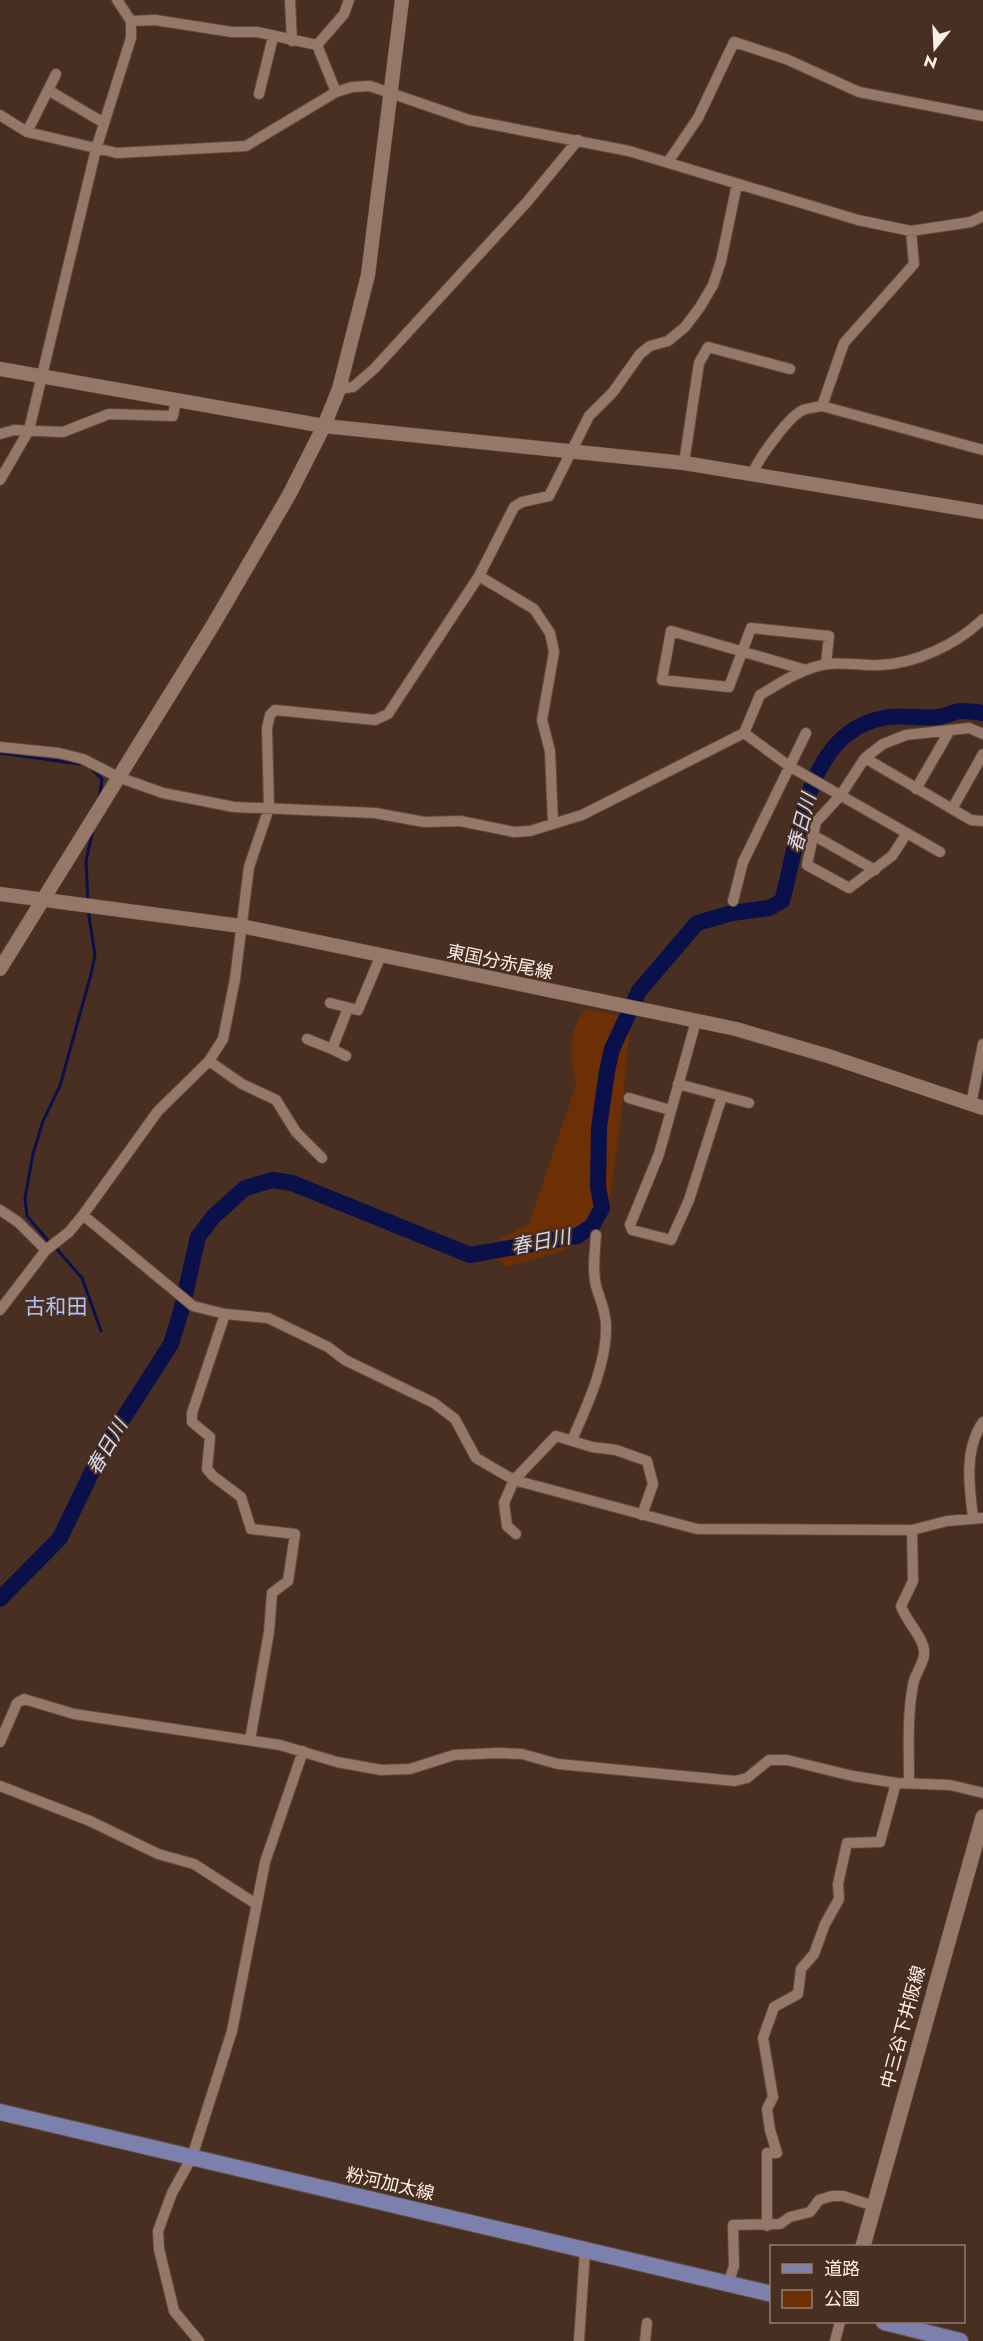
<svg xmlns="http://www.w3.org/2000/svg" width="983" height="2341" viewBox="0 0 983 2341" font-family="Jost,'Noto Sans JP',sans-serif">
  <style>
    .green { fill: #6d2f04 }
    .lines { fill: none; stroke-linecap: round; stroke-linejoin: round }
    .stream { stroke: #0a104a; stroke-width: 3 }
    .river { stroke: #0a104a; stroke-width: 16 }
    .minor-casing { stroke: #604b3f; stroke-width: 12 }
    .tertiary-casing { stroke: #604b3f; stroke-width: 15 }
    .secondary-casing { stroke: #604b3f; stroke-width: 16 }
    .primary-casing { stroke: #604b3f; stroke-width: 18 }
    .minor { stroke: #967868; stroke-width: 10 }
    .tertiary { stroke: #967868; stroke-width: 14 }
    .secondary { stroke: #967868; stroke-width: 15 }
    .primary { stroke: #7c80ac; stroke-width: 16 }
    .labels { text-anchor: middle; dominant-baseline: central; stroke-width: 4.5; stroke-linejoin: round; paint-order: stroke }
    .street-label { font-size: 18px; fill: #fff1ea; stroke: #482f21 }
    .water-label { font-size: 20px; font-style: italic; fill: #d5dcef; stroke: #482f21 }
    .quarter-label { font-size: 21px; fill: #afc2f9; stroke: #482f21 }
  </style>
  <rect width="100%" height="100%" fill="#482f21"/>
  <path class="green" d="M 587,1009 L 631,1018 L 620,1126 L 607,1214 C 587,1251 542,1256 506,1267 L 487,1246 L 529,1224 L 576,1085 C 570,1059 567,1028 587,1009 Z"/>
  <g class="lines">
    <path class="stream" d="M 0,753 L 80,764
      M 92,769 L 102,779 L 99,799
      M 88,903 L 86,861 L 93,829
      M 50,1243 L 27,1216 L 25,1198 L 33,1154 L 43,1121 L 60,1086 L 91,974 L 95,955 L 88,910
      M 55,1247 L 82,1278 L 101,1331"/>
    <path class="river" d="M 0,1599 L 60,1538 L 101,1453 L 171,1344 L 182,1308 L 198,1237 L 213,1217 L 245,1188 L 273,1180 L 292,1183 L 470,1255 L 577,1236 L 592,1226 L 602,1208 L 598,1187 L 599,1128 L 607,1071 L 612,1049 L 639,991 L 697,923 L 732,913 L 769,908 L 782,901 C 800,839 804,733 883,718 C 901,714 920,719 938,717 C 945,717 952,712 960,711 C 967,711 976,712 983,713"/>
    <g class="minor-casing">
      <path id="minor" d="M 290,0 L 292,41
        M 131,21 L 155,20 L 232,32 L 257,32 L 317,45 L 336,92
        M 317,45 L 344,14 L 349,0
        M 48,90 L 104,123
        M 259,94 L 273,37
        M 0,115 L 27,132 L 117,153 L 246,146 L 336,92 L 352,87 L 370,86 L 469,120 L 629,151 L 858,220 L 911,231 L 971,222 L 983,216
        M 27,132 L 56,74
        M 668,162 L 698,118 L 734,42 L 786,59 L 859,92 L 983,116
        M 339,389 L 353,387 L 374,369 L 527,202 L 578,140
        M 822,406 L 844,343 L 914,264 L 911,231
        M 0,434 L 14,430 L 63,432 L 109,414 L 173,416 L 176,400
        M 684,463 L 699,363 L 708,347 L 790,369
        M 752,475 C 757,460 789,416 803,410 C 809,408 816,407 822,406 L 983,450
        M 0,480 L 29,430 L 96,149 L 131,38 L 131,21 L 117,0
        M 479,576 L 534,609 L 550,633 L 554,652 L 542,720 L 550,751 L 553,823
        M 806,670 L 671,631 L 662,680 L 729,687 L 751,628 L 829,636 L 826,664
        M 744,733 L 789,766 L 940,852
        M 0,747 L 59,753 L 83,759 L 118,777 L 163,793 L 234,807 L 375,813 L 424,822 L 460,821 L 514,832 L 530,831 L 582,815 L 744,733 L 760,695 C 780,683 804,667 828,664 C 845,662 862,666 879,665 C 916,664 957,644 983,619
        M 865,758 L 883,744 L 906,735 L 969,728 L 983,734
        M 916,789 L 950,730
        M 952,809 L 983,754
        M 907,833 L 892,856 L 849,888 L 807,865 L 816,822 L 840,796 L 865,758 L 971,820 L 983,821
        M 813,835 L 875,870
        M 733,901 L 743,862 L 806,733
        M 330,1003 L 358,1010 L 381,955
        M 696,1021 L 659,1154 L 630,1225 L 632,1230 L 671,1240 L 689,1200 L 722,1096
        M 307,1039 L 332,1049
        M 346,1056 L 332,1049 L 348,1008
        M 209,1061 L 242,1084 L 276,1100 L 296,1132 L 322,1158
        M 678,1084 L 749,1103
        M 629,1098 L 670,1110
        M 971,1104 L 983,1044
        M 0,1210 L 18,1222 L 46,1250
        M 83,1215 L 193,1306 L 225,1314 L 268,1318 L 328,1347 L 345,1360 L 434,1403 L 455,1419 L 476,1458 L 514,1480 L 697,1529 L 912,1530 L 947,1521 L 983,1518
        M 0,1310 L 46,1250 L 69,1232 L 83,1215 L 158,1111 L 209,1061 L 223,1039 L 235,979 L 249,867 L 269,808 L 267,728 L 270,715 L 275,710 L 375,720 L 388,714 L 479,576 L 514,507 L 522,502 L 549,496 L 589,416 L 613,392 L 640,354 L 650,346 L 668,341 L 685,327 L 700,307 L 713,285 L 721,261 L 737,184
        M 225,1314 L 192,1413 L 192,1422 L 210,1437 L 207,1469 L 213,1476 L 241,1497 L 251,1529 L 295,1534 L 288,1581 L 272,1593 L 269,1632 L 250,1740
        M 572,1440 C 587,1406 607,1363 606,1326 C 606,1311 600,1300 596,1286 C 592,1269 595,1252 596,1235
        M 973,1517 C 969,1486 964,1449 983,1422
        M 516,1534 L 507,1526 L 504,1503 L 514,1480 L 556,1436 L 592,1447 L 616,1450 L 647,1461 L 653,1484 L 642,1515
        M 0,1742 L 17,1703 L 24,1699 L 74,1714 L 280,1745 L 337,1762 L 381,1770 L 410,1769 L 454,1755 L 498,1753 L 522,1754 L 558,1764 L 735,1781 L 747,1778 L 769,1760 L 787,1760 L 853,1776 L 896,1783 L 950,1785 L 983,1793
        M 909,1782 C 909,1750 907,1717 913,1685 C 914,1675 923,1665 924,1655 C 926,1639 906,1622 901,1606 L 913,1581 L 912,1530
        M 0,1786 L 90,1821 L 158,1854 L 194,1864 L 256,1904
        M 767,2226 L 767,2153 L 777,2153 L 770,2130 L 767,2109 L 773,2097 L 763,2038 L 774,2007 L 798,1994 L 801,1969 L 814,1954 L 825,1924 L 839,1899 L 838,1884 L 847,1843 L 880,1842 L 896,1783
        M 728,2284 L 734,2266 L 733,2225 L 780,2224 L 790,2217 L 810,2212 L 819,2200 L 832,2196 L 843,2196 L 874,2206
        M 199,2341 L 174,2311 L 159,2249 L 158,2231 L 172,2193 L 192,2157 L 232,2031 L 265,1862 L 303,1751
        M 579,2341 L 585,2251
        M 645,2341 L 647,2323
        M 835,2341 L 840,2322"/>
    </g>
    <g class="tertiary-casing">
      <path id="tertiary" d="M 0,369 L 324,426 L 684,463 L 983,512
        M 0,894 L 241,926 L 736,1029 L 828,1056 L 983,1108
        M 0,969 L 213,625 L 289,495 L 324,426 L 339,389 L 368,275 L 402,0"/>
    </g>
    <g class="secondary-casing">
      <path id="secondary" d="M 863,2246 L 983,1817"/>
    </g>
    <g class="primary-casing">
      <path id="primary" d="M 0,2112 L 772,2294
        M 884,2322 L 960,2341"/>
    </g>
    <use href="#minor" class="minor"/>
    <use href="#tertiary" class="tertiary"/>
    <use href="#secondary" class="secondary"/>
    <use href="#primary" class="primary"/>
  </g>
  <g class="labels">
    <g class="street-label">
      <text transform="translate(500 962) rotate(12)">東国分赤尾線</text>
      <text transform="translate(903 2027) rotate(-75)">中三谷下井阪線</text>
      <text transform="translate(390 2184) rotate(13)">粉河加太線</text>
    </g>
    <g class="water-label">
      <text transform="translate(802 823) rotate(-75)">春日川</text>
      <text transform="translate(541 1242) rotate(-11)">春日川</text>
      <text transform="translate(107 1447) rotate(-60)">春日川</text>
    </g>
    <g class="quarter-label">
      <text x="56" y="1307">古和田</text>
    </g>
  </g>
  <rect x="770" y="2245" width="195" height="78" fill="#482f21" stroke="#917d71" stroke-width="1.5"/>
  <rect x="782" y="2264" width="30" height="9" fill="#7c80ac" stroke="#917d71" stroke-width="1.5"/>
  <text x="824" y="2275" font-size="18" fill="#fff1ea">道路</text>
  <rect x="782" y="2290" width="30" height="18" fill="#6d2f04" stroke="#917d71" stroke-width="1.5"/>
  <text x="824" y="2305" font-size="18" fill="#fff1ea">公園</text>
  <g transform="translate(935 48) rotate(198)" stroke="#482f21" stroke-width="4.5" paint-order="stroke">
  <path d="M0-4.5L10 22L0 15L-10 22Z" fill="#fff1ea"/>
  <text y="-9" font-size="16" font-weight="bold" text-anchor="middle" fill="#fff1ea">N</text>
  </g>
</svg>
